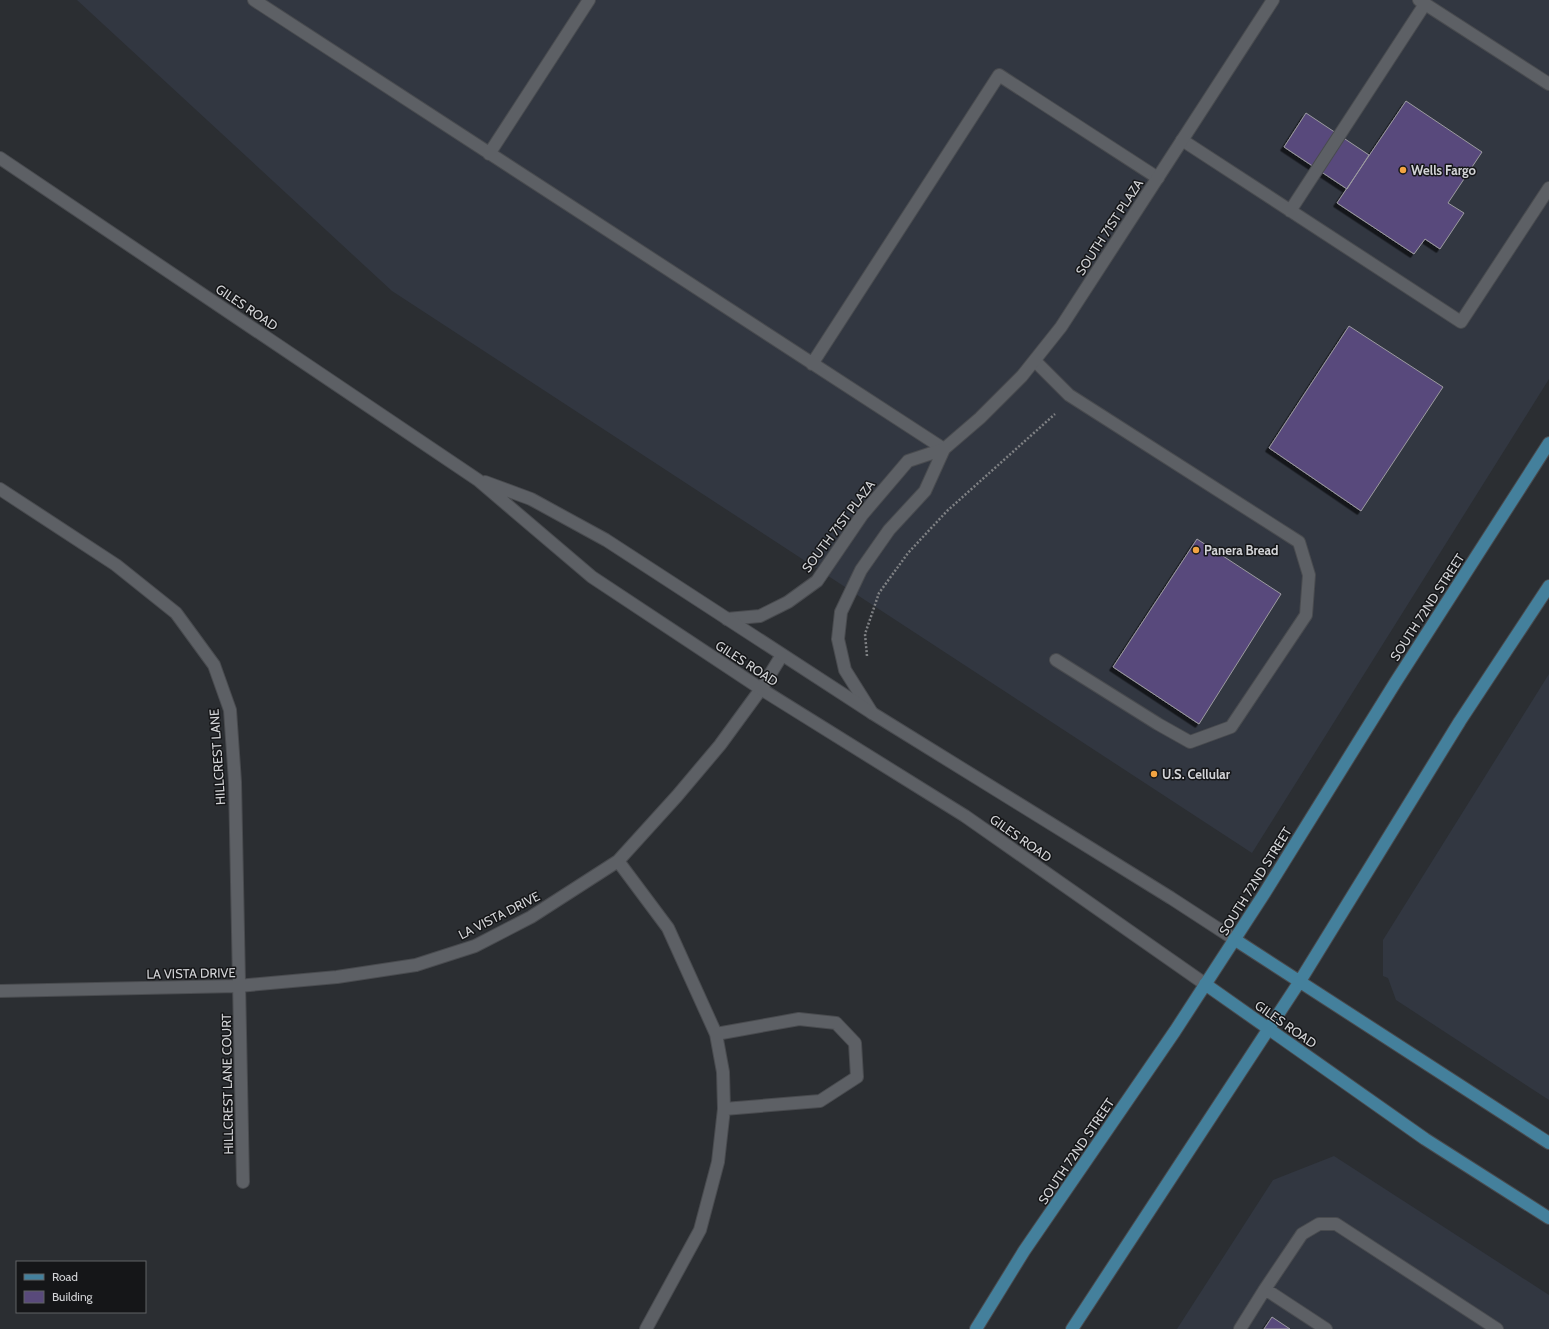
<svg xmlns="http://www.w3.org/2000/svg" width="1549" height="1329" viewBox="0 0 1549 1329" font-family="Cabin,sans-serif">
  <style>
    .built { fill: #323741 }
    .building { fill: #594a7b; stroke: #9c9ba1; filter: url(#shadow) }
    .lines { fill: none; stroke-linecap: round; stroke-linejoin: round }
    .lane-casing { stroke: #494b4f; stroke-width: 14 }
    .street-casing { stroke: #494b4f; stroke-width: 14 }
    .secondary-casing { stroke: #494b4f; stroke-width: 14 }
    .primary-casing { stroke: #494b4f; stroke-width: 14 }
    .path { stroke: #7f8184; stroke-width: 2.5; stroke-dasharray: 2 2; stroke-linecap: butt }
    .lane { stroke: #5d6065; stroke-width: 12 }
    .street { stroke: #5d6065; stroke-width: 12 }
    .secondary { stroke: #5d6065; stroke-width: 12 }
    .primary { stroke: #44809c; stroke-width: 12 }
    .poi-dot { fill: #f3a442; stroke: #151618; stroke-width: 1.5 }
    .labels { text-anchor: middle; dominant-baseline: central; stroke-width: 3; stroke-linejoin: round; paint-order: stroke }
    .poi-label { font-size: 13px; font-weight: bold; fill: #d2d3d6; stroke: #151618; text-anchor: start }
    .street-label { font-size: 13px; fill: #d2d3d6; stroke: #151618 }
  </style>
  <defs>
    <filter id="shadow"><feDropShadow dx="-3.5" dy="3.5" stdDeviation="0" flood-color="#0009"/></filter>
  </defs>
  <rect width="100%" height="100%" fill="#2b2e32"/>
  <path class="built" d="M 77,0 L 1549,0 L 1549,379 L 1252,853 L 392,291 Z
    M 1549,674 L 1549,1100 L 1396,1000 L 1388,978 L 1383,976 L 1383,940 Z
    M 1334,1156 L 1549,1295 L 1549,1329 L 1177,1329 L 1273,1180 Z"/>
  <path class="building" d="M 1406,101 L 1482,152 L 1448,203 L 1464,213 L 1440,249 L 1425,239 L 1414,254 L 1337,203 Z
    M 1306,113 L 1369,155 L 1347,189 L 1284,147 Z
    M 1349,326 L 1443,387 L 1361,511 L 1269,448 Z
    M 1197,539 L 1281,594 L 1199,724 L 1113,667 Z
    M 1272,1317 L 1290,1329 L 1264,1329 Z"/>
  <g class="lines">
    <g class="lane-casing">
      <path id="lane" d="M 254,0 L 944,449
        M 1419,0 L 1549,84
        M 1182,140 L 1461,322 L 1549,188
        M 489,154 L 589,0
        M 1290,211 L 1425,4
        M 1035,361 L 1069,395 L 1299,542 L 1309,575 L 1306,615 L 1231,727 L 1190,742 L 1158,724 L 1056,660
        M 812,364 L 999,75 L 1158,178
        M 1265,1289 L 1302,1234 L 1319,1224 L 1336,1224 L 1497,1329
        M 1240,1329 L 1265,1289 L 1326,1329"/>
    </g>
    <g class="street-casing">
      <path id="street" d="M 0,489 L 116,565 L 176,613 L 214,665 L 230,710 L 235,782 L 243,1182
        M 727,619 L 760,616 L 788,602 L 817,581 L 862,515 L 908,461 L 944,449 L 980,418 L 1022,376 L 1061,327 L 1273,0
        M 872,713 L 845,670 L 838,639 L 841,612 L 861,570 L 889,530 L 925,491 L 944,449
        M 618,861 L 668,928 L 716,1034 L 723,1072 L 724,1109 L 718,1162 L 700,1230 L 646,1329
        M 0,991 L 238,986 L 337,977 L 416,965 L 475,946 L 531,917 L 618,861 L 677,796 L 720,745 L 761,689 L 782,655
        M 716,1034 L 799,1019 L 836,1023 L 855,1043 L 857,1077 L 820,1101 L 724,1109"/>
    </g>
    <g class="secondary-casing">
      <path id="secondary" d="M 0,158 L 478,480 L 592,577 L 761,689 L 965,816 L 1205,984
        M 485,482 L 531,499 L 606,540 L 872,713 L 1171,898 L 1234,939"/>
    </g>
    <g class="primary-casing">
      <path id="primary" d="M 1234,939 L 1549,1143
        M 1205,984 L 1425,1139 L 1549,1218
        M 976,1329 L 1024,1251 L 1175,1031 L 1264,894 L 1395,683 L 1549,443
        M 1072,1329 L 1300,981 L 1460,721 L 1549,586"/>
    </g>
    <path class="path" d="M 867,656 L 865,634 L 879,593 L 908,553 L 947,511 L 1055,414"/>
    <use href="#lane" class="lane"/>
    <use href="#street" class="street"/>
    <use href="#secondary" class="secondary"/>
    <use href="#primary" class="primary"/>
  </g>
  <g class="poi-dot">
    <circle cx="1403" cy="170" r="4"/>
    <circle cx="1196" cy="550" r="4"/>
    <circle cx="1154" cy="774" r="4"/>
  </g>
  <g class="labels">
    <g class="poi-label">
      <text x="1411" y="170">Wells Fargo</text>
      <text x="1204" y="550">Panera Bread</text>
      <text x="1162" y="774">U.S. Cellular</text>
    </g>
    <g class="street-label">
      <text transform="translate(1109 227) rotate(-57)">SOUTH 71ST PLAZA</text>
      <text transform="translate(247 307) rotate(34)">GILES ROAD</text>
      <text transform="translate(838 526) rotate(-53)">SOUTH 71ST PLAZA</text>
      <text transform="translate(1427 607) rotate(-57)">SOUTH 72ND STREET</text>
      <text transform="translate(747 663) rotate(33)">GILES ROAD</text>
      <text transform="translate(217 757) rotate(-94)">HILLCREST LANE</text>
      <text transform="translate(1021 838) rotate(35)">GILES ROAD</text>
      <text transform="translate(1255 881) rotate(-58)">SOUTH 72ND STREET</text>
      <text transform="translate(499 915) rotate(-27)">LA VISTA DRIVE</text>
      <text transform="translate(191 973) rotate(-1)">LA VISTA DRIVE</text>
      <text transform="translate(1286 1024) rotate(35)">GILES ROAD</text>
      <text transform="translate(227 1084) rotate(-91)">HILLCREST LANE COURT</text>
      <text transform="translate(1076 1151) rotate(-56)">SOUTH 72ND STREET</text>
    </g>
  </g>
  <rect x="16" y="1261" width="130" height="52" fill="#151618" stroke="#616264"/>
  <rect x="24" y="1274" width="20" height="6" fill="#44809c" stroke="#616264"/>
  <text x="52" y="1281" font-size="12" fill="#d2d3d6">Road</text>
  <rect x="24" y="1291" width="20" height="12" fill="#594a7b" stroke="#616264"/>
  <text x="52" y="1301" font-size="12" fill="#d2d3d6">Building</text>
</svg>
